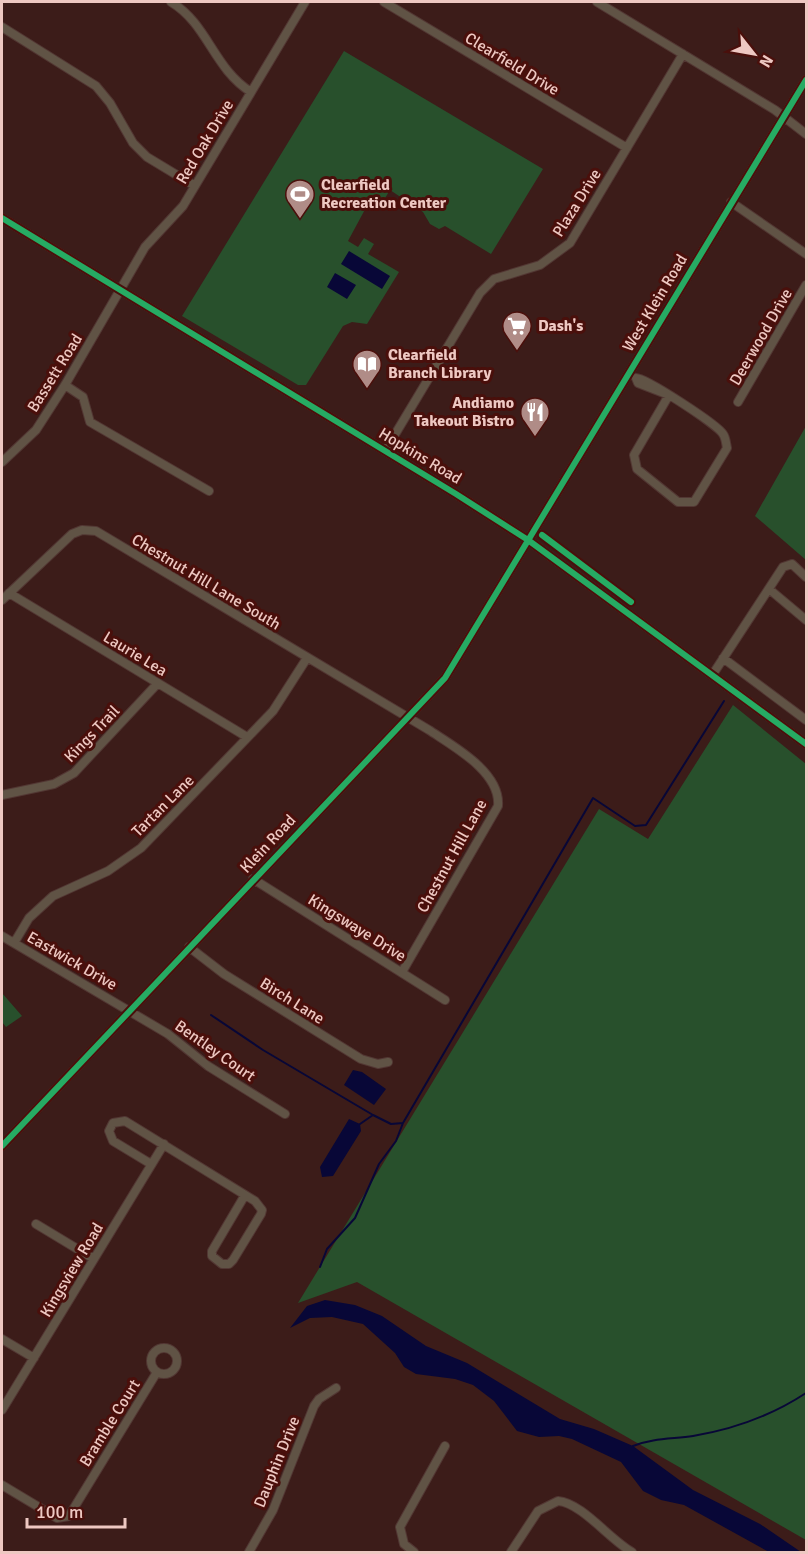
<svg xmlns="http://www.w3.org/2000/svg" width="808" height="1554" viewBox="0 0 808 1554" font-family="Signika,sans-serif">
  <style>
    .green { fill: #28502c }
    .water { fill: #080737 }
    .lines { fill: none; stroke-linecap: round; stroke-linejoin: round }
    .stream { stroke: #080737; stroke-width: 2 }
    .minor-casing { stroke: #523733; stroke-width: 10 }
    .minor { stroke: #605345; stroke-width: 8 }
    .cycleway-casing { stroke: #4a0f0b; stroke-width: 10 }
    .cycleway { stroke: #26ab63; stroke-width: 6 }
    .labels { text-anchor: middle; dominant-baseline: central; stroke-width: 6; stroke-linejoin: round; paint-order: stroke }
    .street-label { font-size: 16px; fill: #eec8c2; stroke: #4a0f0b }
    .poi-label { font-size: 16px; font-weight: bold; fill: #eec8c2; stroke: #4a0f0b; text-anchor: start }
  </style>
  <rect width="100%" height="100%" fill="#3c1c19"/>
  <path class="green" d="M 344,51 L 543,169 L 491,254 L 445,226 L 439,229 L 430,224 L 423,212 L 390,190 L 379,208 L 369,202 L 348,241 L 358,247 L 364,238 L 374,244 L 368,254 L 399,272 L 367,324 L 352,322 L 343,326 L 306,385 L 298,385 L 182,316 Z
    M 806,426 L 806,560 L 755,516 Z
    M 733,705 L 806,764 L 806,1540 L 357,1282 L 298,1303 L 599,809 L 648,839 Z
    M 2,993 L 22,1016 L 6,1027 L 2,1022 Z"/>
  <path class="water" d="M 349,251 L 390,276 L 382,289 L 341,264 Z
    M 335,273 L 356,285 L 347,299 L 327,287 Z
    M 353,1070 L 362,1072 L 386,1089 L 374,1105 L 344,1085 Z
    M 349,1119 L 360,1124 L 361,1131 L 333,1176 L 322,1177 L 320,1167 Z
    M 325,1300 L 355,1305 L 382,1316 L 426,1346 L 467,1363 L 560,1419 L 594,1429 L 633,1446 L 693,1490 L 760,1524 L 801,1552 L 769,1552 L 684,1505 L 661,1500 L 643,1491 L 621,1462 L 572,1439 L 559,1436 L 539,1437 L 517,1431 L 494,1401 L 473,1385 L 455,1379 L 416,1374 L 404,1367 L 395,1353 L 363,1324 L 332,1317 L 310,1318 L 290,1328 L 307,1306 Z"/>
  <g class="lines">
    <path class="stream" d="M 211,1015 L 263,1050 L 373,1115 L 391,1124 L 403,1123 L 593,798 L 635,826 L 646,825 L 724,701
      M 360,1124 L 373,1115
      M 320,1267 L 327,1249 L 355,1218 L 379,1164 L 396,1141 L 403,1123
      M 633,1446 C 652,1438 673,1439 693,1436 C 735,1429 771,1416 806,1393"/>
    <g class="minor-casing">
      <path id="minor" d="M 171,2 C 208,24 213,68 251,92
        M 384,2 L 627,148
        M 597,2 L 775,110 L 806,134
        M 2,27 L 96,86 L 110,103 L 133,143 L 147,157 L 195,186
        M 731,202 L 806,254
        M 2,218 L 456,494 L 528,540 L 806,744
        M 65,385 L 83,397 L 90,422 L 209,491
        M 669,395 L 634,455 L 637,469 L 678,502 L 694,502 L 727,448 C 726,444 726,438 723,434 C 718,425 646,378 636,378 L 638,383 L 669,395
        M 738,402 L 806,285
        M 385,451 L 480,293 L 494,279 L 540,265 L 570,243 L 683,54
        M 2,462 L 36,430 L 65,385 L 145,247 L 183,206 L 305,2
        M 769,589 L 806,620
        M 9,593 L 247,737
        M 2,600 L 72,534 L 82,530 L 96,531 L 429,730 C 453,746 501,772 498,806 L 402,972
        M 723,658 L 806,720
        M 713,674 L 783,567 L 792,564 L 806,577
        M 2,795 L 54,784 L 74,773 L 158,683
        M 253,879 L 445,1000
        M 2,936 L 168,1034 L 208,1066 L 285,1114
        M 14,943 L 29,918 L 53,896 L 108,871 L 141,848 L 273,711 L 307,658
        M 189,947 L 224,974 L 361,1059 L 378,1064 L 388,1062
        M 2,1146 L 445,678 L 806,80
        M 151,1164 L 113,1141 L 109,1131 L 113,1123 L 125,1121 L 255,1201 L 262,1210 L 261,1214 L 233,1260 L 229,1264 L 222,1264 L 212,1256 L 212,1251 L 245,1195
        M 36,1224 L 94,1259
        M 2,1339 L 34,1358
        M151 1361a13 13 0 1 1 26 0a13 13 0 1 1-26 0Z
        M 2,1410 L 164,1144
        M 2,1485 L 57,1518 L 69,1516 L 157,1372
        M 249,1552 L 273,1510 L 314,1406 L 319,1399 L 336,1388
        M 414,1552 L 404,1544 L 400,1527 L 445,1446
        M 511,1552 L 538,1511 L 558,1501 C 582,1503 609,1539 632,1552"/>
    </g>
    <use href="#minor" class="minor"/>
    <g class="cycleway-casing">
      <path id="cycleway" d="M 2,218 L 456,494 L 528,540 L 806,744
        M 542,535 L 631,602
        M 2,1146 L 445,678 L 806,80"/>
    </g>
    <use href="#cycleway" class="cycleway"/>
  </g>
  <defs>
    <g id="stadium-pin" transform="scale(1.5)"><path d="M0 17L-7.5 6A9.5 9.5 0 1 1 7.5 6Z" fill="#b08c87" stroke="#4a0f0b"/><path d="M0-5a6.5 5 0 1 0 0 10a6.5 5 0 1 0 0-10ZM-3.5-1.8h7v3.6h-7Z" fill="#fff"/></g>
    <g id="supermarket-pin" transform="scale(1.5)"><path d="M0 17L-7.5 6A9.5 9.5 0 1 1 7.5 6Z" fill="#b08c87" stroke="#4a0f0b"/><path d="M-6-5.5h2.5l.6 2H6L4.5 2H-2.5L-4.4-4H-6ZM-1.5 3.2a1.3 1.3 0 1 0 .1 0ZM3 3.2a1.3 1.3 0 1 0 .1 0Z" fill="#fff"/></g>
    <g id="library-pin" transform="scale(1.5)"><path d="M0 17L-7.5 6A9.5 9.5 0 1 1 7.5 6Z" fill="#b08c87" stroke="#4a0f0b"/><path d="M-6-4Q-3-5.5-.7-3.5V5Q-3 3-6 4ZM6-4Q3-5.5 .7-3.5V5Q3 3 6 4Z" fill="#fff"/></g>
    <g id="restaurant-pin" transform="scale(1.5)"><path d="M0 17L-7.5 6A9.5 9.5 0 1 1 7.5 6Z" fill="#b08c87" stroke="#4a0f0b"/><path d="M-5-6h1v4h1v-4h1v4h1v-4h1v5L-1.5 .5V6h-2V.5L-5-1ZM5-6V6H3V1.5H1.5Q1.5-4 5-6Z" fill="#fff"/></g>
  </defs>
  <g fill-rule="evenodd">
    <use href="#stadium-pin" x="300" y="194"/>
    <use href="#supermarket-pin" x="517" y="326"/>
    <use href="#library-pin" x="367" y="364"/>
    <use href="#restaurant-pin" x="535" y="412"/>
  </g>
  <g class="labels">
    <g class="street-label">
      <text transform="translate(512 64) rotate(31)">Clearfield Drive</text>
      <text transform="translate(205 142) rotate(-59)">Red Oak Drive</text>
      <text transform="translate(577 203) rotate(-58)">Plaza Drive</text>
      <text transform="translate(655 303) rotate(-59)">West Klein Road</text>
      <text transform="translate(761 337) rotate(-60)">Deerwood Drive</text>
      <text transform="translate(55 373) rotate(-58)">Bassett Road</text>
      <text transform="translate(420 456) rotate(31)">Hopkins Road</text>
      <text transform="translate(206 582) rotate(31)">Chestnut Hill Lane South</text>
      <text transform="translate(135 654) rotate(31)">Laurie Lea</text>
      <text transform="translate(92 734) rotate(-46)">Kings Trail</text>
      <text transform="translate(163 806) rotate(-45)">Tartan Lane</text>
      <text transform="translate(268 844) rotate(-47)">Klein Road</text>
      <text transform="translate(452 856) rotate(-61)">Chestnut Hill Lane</text>
      <text transform="translate(357 928) rotate(32)">Kingswaye Drive</text>
      <text transform="translate(72 961) rotate(30)">Eastwick Drive</text>
      <text transform="translate(292 1001) rotate(32)">Birch Lane</text>
      <text transform="translate(215 1051) rotate(35)">Bentley Court</text>
      <text transform="translate(72 1270) rotate(-59)">Kingsview Road</text>
      <text transform="translate(110 1423) rotate(-58)">Bramble Court</text>
      <text transform="translate(277 1462) rotate(-68)">Dauphin Drive</text>
    </g>
    <g class="poi-label">
      <text x="321" y="185">Clearfield<tspan x="321" dy="18">Recreation Center</tspan></text>
      <text x="538" y="326">Dash's</text>
      <text x="388" y="355">Clearfield<tspan x="388" dy="18">Branch Library</tspan></text>
      <text x="514" y="403" text-anchor="end">Andiamo<tspan x="514" dy="18">Takeout Bistro</tspan></text>
    </g>
  </g>
  <rect width="808" height="1554" fill="none" stroke="#eec8c2" stroke-width="6"/>
  <g transform="translate(754 54) rotate(121)" stroke="#4a0f0b" stroke-width="4.5" paint-order="stroke">
  <path d="M0-4.5L10 22L0 15L-10 22Z" fill="#eec8c2"/>
  <text y="-9" font-size="16" font-weight="bold" text-anchor="middle" fill="#eec8c2">N</text>
  </g>
  <path d="M27 1518v9h98v-9" fill="none" stroke="#eec8c2" stroke-width="3"/>
  <text x="36" y="1518" font-size="18" fill="#eec8c2" stroke="#4a0f0b" stroke-width="4.5" paint-order="stroke">100 m</text>
</svg>
